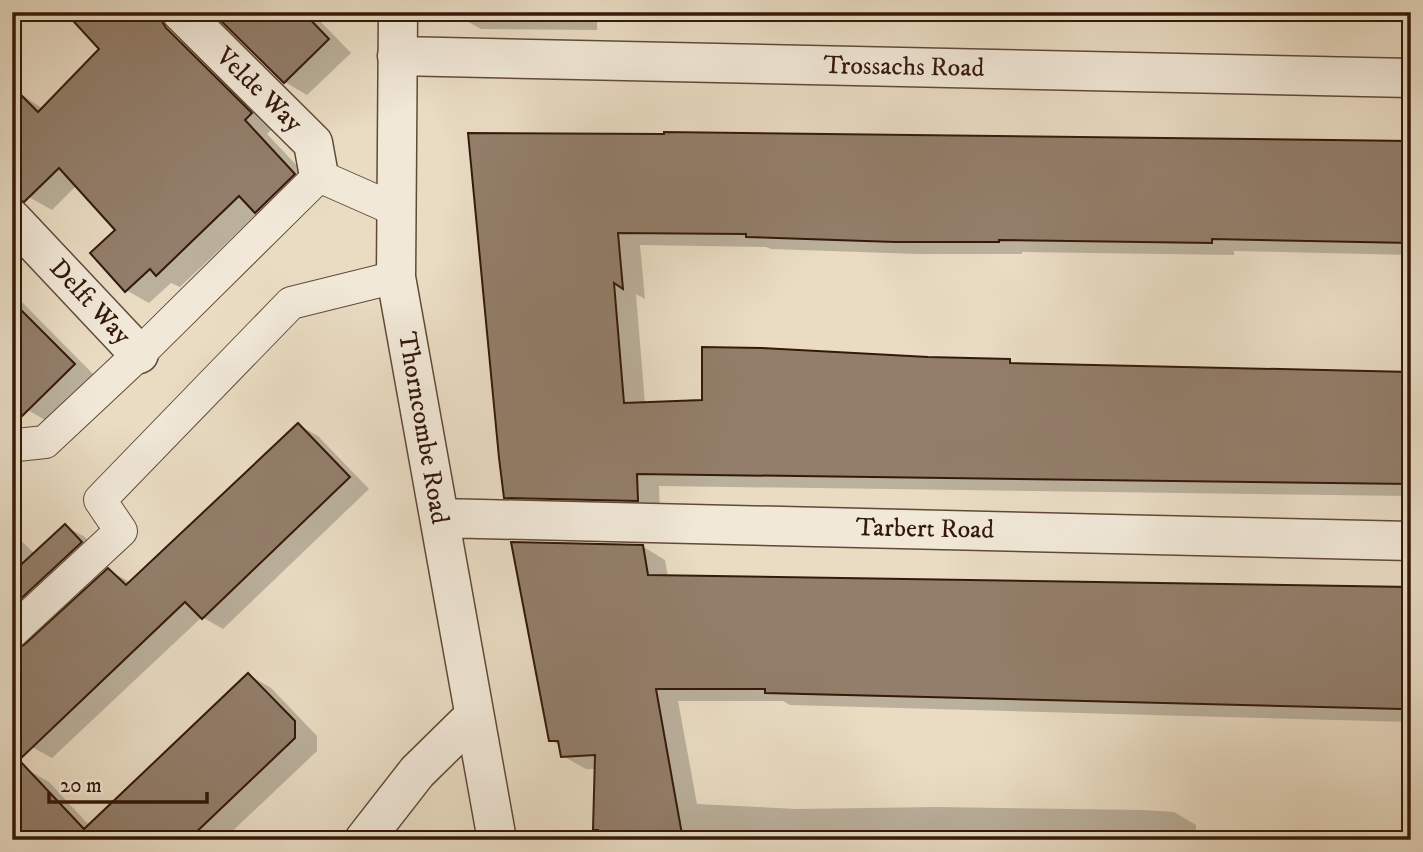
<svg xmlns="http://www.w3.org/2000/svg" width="1423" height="852" viewBox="0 0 1423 852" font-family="'IM FELL DW Pica',serif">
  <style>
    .shadow { fill: #0003 }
    .building { fill: #927e6a; stroke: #34190a; stroke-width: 2 }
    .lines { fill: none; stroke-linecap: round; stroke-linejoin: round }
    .lane-casing { stroke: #614a38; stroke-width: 34 }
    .street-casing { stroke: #614a38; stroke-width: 41 }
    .lane { stroke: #f1e8d8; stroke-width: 32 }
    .street { stroke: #f1e8d8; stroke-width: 38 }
    .labels { text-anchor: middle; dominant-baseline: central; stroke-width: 7; stroke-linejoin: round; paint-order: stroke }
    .street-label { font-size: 26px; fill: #34190a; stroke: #f1e8d8 }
  </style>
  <rect width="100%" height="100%" fill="#e9dcc3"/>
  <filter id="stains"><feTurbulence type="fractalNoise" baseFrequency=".00286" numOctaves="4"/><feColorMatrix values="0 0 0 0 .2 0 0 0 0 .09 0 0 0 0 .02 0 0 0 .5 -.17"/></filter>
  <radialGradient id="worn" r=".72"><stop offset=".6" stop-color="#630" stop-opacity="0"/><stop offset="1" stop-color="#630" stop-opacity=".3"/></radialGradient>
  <path class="shadow" d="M 215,12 L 325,12 L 318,19 L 351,53 L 307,95 L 285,82 Z
    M 458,12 L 597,12 L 597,30 L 481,29 L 458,16 Z
    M 890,12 L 1411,12 L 1411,20 Z
    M 172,36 L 195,49 L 274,127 L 267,134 L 317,187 L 279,225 L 258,213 L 180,287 L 171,283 L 149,303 L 126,290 L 117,231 L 77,185 L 52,210 L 29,197 L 15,90 L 43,109 Z
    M 470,135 L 1411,142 L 1411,255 L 1234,251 L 1234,255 L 1022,252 L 1022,254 L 919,254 L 771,249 L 766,247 L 640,245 L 645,299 L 636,294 L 645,404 L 703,402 L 1009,361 L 1016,365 L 1411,373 L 1411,496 L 659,486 L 660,513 L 529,510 L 506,497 Z
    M 12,292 L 96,377 L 50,423 L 28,410 L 12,395 Z
    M 298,425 L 318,436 L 369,489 L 223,629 L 202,617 L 52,758 L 32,747 L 12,725 L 12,532 L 35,554 L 65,526 L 85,537 L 101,554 L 14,638 L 16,652 L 25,647 L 109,570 L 131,583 Z
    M 642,546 L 665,560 L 668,577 L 1411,588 L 1411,722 L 790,705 L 783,701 L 678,701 L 697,804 L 797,809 L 937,807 L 1143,810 L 1174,812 L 1196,825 L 1196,832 L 1411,840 L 594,840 L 597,769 L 586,769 L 563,756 L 561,746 L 550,740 Z
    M 249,675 L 271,688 L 317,736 L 317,751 L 223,840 L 110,840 Z
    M 26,769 L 49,782 L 102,839 L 12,840 Z"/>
  <path class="building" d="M 65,12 L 160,12 L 160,18 L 166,28 L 252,113 L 245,120 L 295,174 L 255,213 L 239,196 L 156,276 L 150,269 L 125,292 L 90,253 L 115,230 L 59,168 L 24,202 L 12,198 L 12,86 L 38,112 L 99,49 Z
    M 212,12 L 303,12 L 329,39 L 284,83 Z
    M 664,132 L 1411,141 L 1411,243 L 1212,239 L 1212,243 L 999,240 L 999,242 L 895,242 L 746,237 L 746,234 L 618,233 L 623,289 L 614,283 L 624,403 L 702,400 L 702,347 L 762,348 L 928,357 L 1010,359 L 1010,363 L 1411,372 L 1411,484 L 637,474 L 638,501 L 504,498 L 499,458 L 468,133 L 664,134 Z
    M 12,301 L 75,364 L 14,424 L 12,424 Z
    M 298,423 L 350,477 L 202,619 L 185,602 L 19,760 L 84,829 L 248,673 L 295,721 L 295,738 L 188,840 L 12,840 L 12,650 L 24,645 L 108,568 L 126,585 Z
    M 65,524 L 82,542 L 12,607 L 12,573 Z
    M 511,542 L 643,545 L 648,575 L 1411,587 L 1411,660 L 1403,660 L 1402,709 L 765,693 L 765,689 L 656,689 L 683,840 L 599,840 L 598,830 L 593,830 L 595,755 L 561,757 L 558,741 L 549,741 Z"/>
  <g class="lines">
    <g class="lane-casing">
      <path id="lane" d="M 12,442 L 17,445 L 45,442 L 139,354 L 319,176 L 396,210
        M 12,632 L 121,531 L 100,500 L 291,303 L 396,277"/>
    </g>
    <g class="street-casing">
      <path id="street" d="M 181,12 L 313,143 L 319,176
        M 398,12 L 396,277 L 497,840
        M 397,56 L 1411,78
        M 12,219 L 139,354
        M 440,518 L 1411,541
        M 364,840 L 417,772 L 473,717"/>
    </g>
    <use href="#lane" class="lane"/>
    <use href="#street" class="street"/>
  </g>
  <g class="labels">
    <g class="street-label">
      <text transform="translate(904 67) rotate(1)">Trossachs Road</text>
      <text transform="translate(259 90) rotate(44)">Velde Way</text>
      <text transform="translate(90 302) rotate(47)">Delft Way</text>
      <text transform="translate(423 428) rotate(80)">Thorncombe Road</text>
      <text transform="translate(925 529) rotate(1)">Tarbert Road</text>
    </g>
  </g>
  <rect width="1423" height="852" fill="none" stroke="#e9dcc3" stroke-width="42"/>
  <rect x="14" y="14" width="1395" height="824" fill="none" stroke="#34190a" stroke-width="3.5"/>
  <rect x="21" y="21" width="1381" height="810" fill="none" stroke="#34190a" stroke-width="2"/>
  <path d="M49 792v10h158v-10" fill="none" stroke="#34190a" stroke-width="3.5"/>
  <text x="60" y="792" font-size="21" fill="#34190a" stroke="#f1e8d8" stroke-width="5" paint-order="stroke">20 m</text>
  <rect width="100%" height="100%" filter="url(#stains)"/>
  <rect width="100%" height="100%" fill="url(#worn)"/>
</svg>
